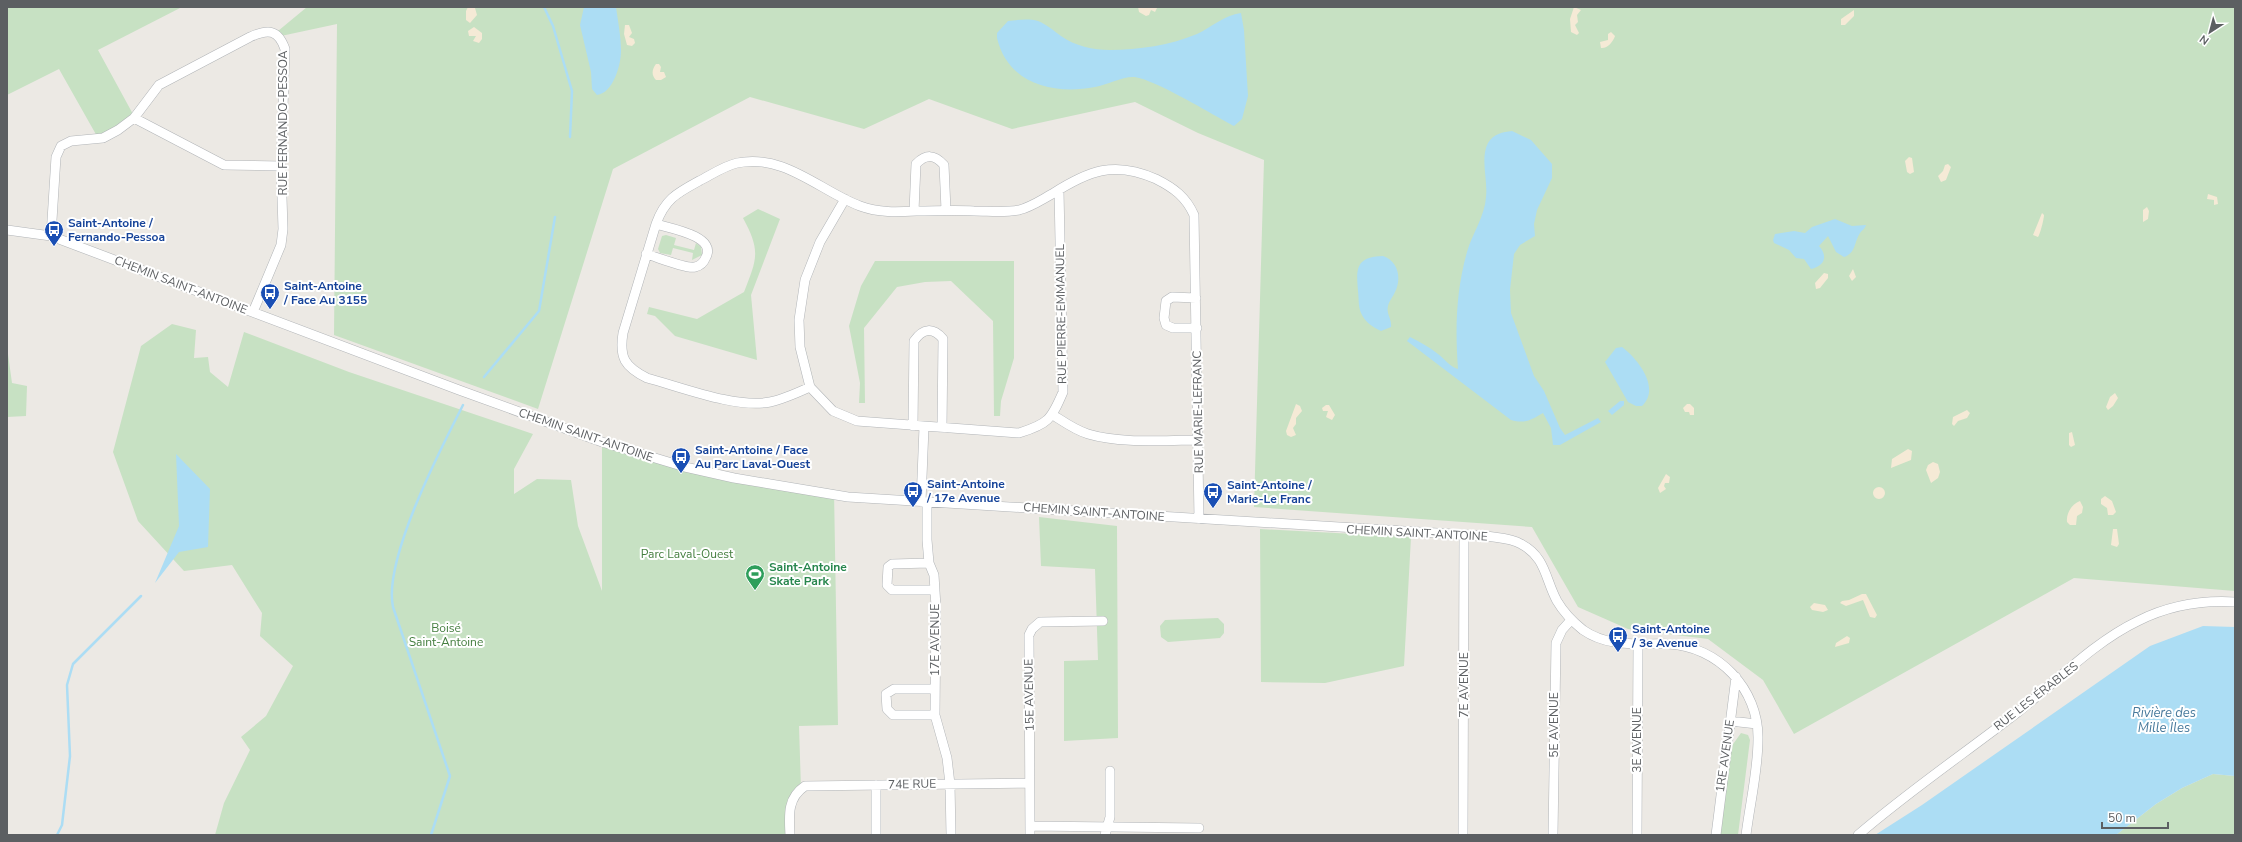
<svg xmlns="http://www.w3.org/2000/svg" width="2242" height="842" viewBox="0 0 2242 842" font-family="'Nunito Sans',sans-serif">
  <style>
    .green { fill: #c7e1c3 }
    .sand { fill: #f5ead6 }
    .water { fill: #acddf4 }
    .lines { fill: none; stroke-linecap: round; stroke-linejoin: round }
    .stream { stroke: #acddf4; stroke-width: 2.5 }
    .minor-casing { stroke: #b1b4b7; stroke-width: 10 }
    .minor { stroke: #fff; stroke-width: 9 }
    .labels { text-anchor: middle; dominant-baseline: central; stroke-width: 4; stroke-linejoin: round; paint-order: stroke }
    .street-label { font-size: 12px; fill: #5c5f62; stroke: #fff }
    .transit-label { font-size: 12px; font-weight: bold; fill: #164399; stroke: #fff; text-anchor: start }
    .park-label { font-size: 12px; fill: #447e3f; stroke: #fff }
    .leisure-label { font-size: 12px; font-weight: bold; fill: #27864d; stroke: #fff; text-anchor: start }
    .water-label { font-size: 13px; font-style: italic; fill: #487a9c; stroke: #fff }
  </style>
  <rect width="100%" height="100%" fill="#ece9e4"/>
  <path class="green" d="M 7,7 L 182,7 L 98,50 L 134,116 L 98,138 L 59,69 L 7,95 Z
    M 307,7 L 2235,7 L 2235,591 L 2074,578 L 1794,734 L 1763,680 L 1708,639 L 1628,629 L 1578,607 L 1532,527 L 1254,507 L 1264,160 L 1198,133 L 1135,102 L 1012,129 L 929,99 L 864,129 L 750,97 L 613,169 L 538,409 L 334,335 L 337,24 L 281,36 L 278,31 Z
    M 758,209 L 780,219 L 751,295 L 757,360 L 675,336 L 655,316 L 647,314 L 649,307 L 697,319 L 744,292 C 757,259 761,251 743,218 Z
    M 666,235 L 676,238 L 674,245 L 694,250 L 696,243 L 701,247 L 702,255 L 692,260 L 693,253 L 673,248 L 671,255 L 660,253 L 658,249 L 662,236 Z
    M 875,261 L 1014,261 L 1014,358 L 1001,401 L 1000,416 L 994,416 L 993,321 L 951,281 L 925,282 L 897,287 L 864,328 L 865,403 L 859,403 L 860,383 L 849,326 L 861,286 Z
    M 172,324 L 196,330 L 194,358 L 208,357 L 210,372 L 228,387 L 244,332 L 349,372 L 533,434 L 514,469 L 514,494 L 537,479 L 571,480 L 578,526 L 602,591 L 602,442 L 685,467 L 834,490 L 838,725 L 799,726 L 801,789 L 797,791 L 790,835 L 215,835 L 224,803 L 250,750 L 241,737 L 266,716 L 293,666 L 260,636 L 262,613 L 232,565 L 184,571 L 138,521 L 113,452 L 141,346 Z
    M 7,347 L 12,383 L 27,386 L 26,416 L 7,417 Z
    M 1039,517 L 1117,526 L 1118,738 L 1064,741 L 1064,661 L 1098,660 L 1095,569 L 1041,566 Z
    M 1260,529 L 1411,537 L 1404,666 L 1325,683 L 1261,682 Z
    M 1218,618 L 1224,624 L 1224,633 L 1220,638 L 1168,642 L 1161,637 L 1160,626 L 1165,620 Z
    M 1741,733 L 1748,735 L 1750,740 L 1738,835 L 1720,835 L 1731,747 Z
    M 2213,774 L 2235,776 L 2235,835 L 2116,835 L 2156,804 L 2182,788 Z"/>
  <path class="sand" d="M 468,7 L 475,8 L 477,15 L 470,23 L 466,20 L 466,11 Z
    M 1138,7 L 1157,8 L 1155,12 L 1151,10 L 1149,15 L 1146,16 L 1139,12 Z
    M 1574,7 L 1581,10 L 1577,15 L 1578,22 L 1575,25 L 1579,33 L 1577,35 L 1571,32 L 1570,19 Z
    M 1854,10 L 1854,16 L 1845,25 L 1841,25 L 1841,19 Z
    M 625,25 L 629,25 L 632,33 L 629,37 L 634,39 L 635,43 L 632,46 L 627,45 L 624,34 Z
    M 474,27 L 482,33 L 482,39 L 479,43 L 473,41 L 476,36 L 469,36 L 468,31 Z
    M 1611,32 L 1615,36 C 1613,42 1607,49 1601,48 L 1600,42 L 1608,40 L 1608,34 Z
    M 656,64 L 659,64 L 661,67 L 660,72 L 664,72 L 666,77 L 661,80 L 656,80 C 651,75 652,69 656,64 Z
    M 1909,157 L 1912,158 L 1914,172 L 1910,174 L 1907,172 L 1905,161 Z
    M 1948,164 L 1951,167 L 1946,180 L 1941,182 L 1938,176 L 1943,171 L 1945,165 Z
    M 2208,194 L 2217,197 L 2218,204 L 2214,205 L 2214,200 L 2207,199 Z
    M 2147,207 L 2149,211 L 2148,219 L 2143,222 L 2143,210 Z
    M 2042,213 L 2044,215 C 2044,219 2040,235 2038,237 L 2033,235 Z
    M 1853,269 L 1856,277 L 1852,281 L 1849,276 Z
    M 1824,273 L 1828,274 L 1828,278 L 1820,288 L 1816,289 L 1815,283 Z
    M 2115,393 L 2118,398 L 2113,406 L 2108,410 L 2106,407 L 2110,397 Z
    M 1296,404 L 1300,406 L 1302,411 L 1296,418 L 1296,424 L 1293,428 L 1296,435 L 1291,437 L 1287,435 L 1286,431 Z
    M 1687,404 L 1690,404 L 1694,408 L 1694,415 L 1690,415 L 1689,412 L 1685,412 L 1683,408 Z
    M 1326,405 L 1329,405 L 1335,415 L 1332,420 L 1326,417 L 1328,411 L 1323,411 L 1322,408 Z
    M 1967,410 L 1970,413 L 1967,418 L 1958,421 L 1954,426 L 1952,424 L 1953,417 Z
    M 2072,432 L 2075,445 L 2071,447 L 2069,445 L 2069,433 Z
    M 1908,449 L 1912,451 L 1911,460 L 1891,468 L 1892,459 Z
    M 1933,462 L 1938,464 L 1940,472 L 1938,478 L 1931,483 L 1926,470 L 1928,465 Z
    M 1666,474 L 1670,477 L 1669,483 L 1665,483 L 1664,486 L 1666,489 L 1660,493 L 1658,488 Z
    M1873 493a6 6 0 1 1 12 0a6 6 0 1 1-12 0Z
    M 2105,496 L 2112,501 L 2116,512 L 2113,515 L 2108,515 L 2107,508 L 2101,504 L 2101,499 Z
    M 2080,501 L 2083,507 L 2082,513 L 2077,516 L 2076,525 L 2070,525 L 2067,522 C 2066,513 2072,504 2080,501 Z
    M 2113,529 L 2117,529 L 2119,544 L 2117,547 L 2111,545 Z
    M 1862,594 L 1866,594 L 1877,615 L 1875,618 L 1870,617 L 1863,600 L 1846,606 L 1840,603 L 1842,601 L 1849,600 Z
    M 1814,603 L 1825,605 L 1828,610 L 1823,612 L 1812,610 L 1810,607 Z
    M 1847,636 L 1850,638 L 1849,643 L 1835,647 L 1836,643 Z"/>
  <path class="water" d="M 584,7 L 616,7 C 618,22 621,36 621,51 C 621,65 613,93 597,95 L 592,89 L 591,72 L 580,25 Z
    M 1241,13 L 1244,30 L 1248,96 L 1242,119 L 1234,126 C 1215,116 1151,77 1133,77 C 1121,77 1107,85 1095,87 C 1053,95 1008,84 997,38 L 997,33 L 1008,21 C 1018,20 1028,18 1038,21 C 1046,24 1054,31 1061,36 C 1075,46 1093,50 1110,50 C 1138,50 1171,45 1197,34 C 1212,27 1224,15 1241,13 Z
    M 1512,131 L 1531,140 L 1552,164 L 1552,178 L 1537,210 L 1534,224 L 1535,236 L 1520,245 L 1514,254 L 1510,290 L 1511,313 L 1534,376 L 1544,391 L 1560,428 L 1565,435 L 1598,418 L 1601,422 L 1560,445 L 1553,445 L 1551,428 L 1543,413 C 1531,420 1525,424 1511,420 L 1407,341 L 1410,337 C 1420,342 1429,347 1438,354 C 1445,359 1450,367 1458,369 C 1455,328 1456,291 1467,252 C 1472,234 1485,216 1486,197 C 1488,180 1480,158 1488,143 C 1493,134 1503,132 1512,131 Z
    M 1835,219 L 1852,226 L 1866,225 C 1865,229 1862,230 1860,233 C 1854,242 1856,253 1844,257 L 1836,252 L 1828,236 L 1819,246 C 1828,256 1825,266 1811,269 L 1804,259 L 1796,258 L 1789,250 L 1774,243 L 1773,240 L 1775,234 L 1794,231 L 1805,233 L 1812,227 Z
    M 1383,256 C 1398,261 1402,278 1395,292 C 1393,297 1389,301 1388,306 C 1386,314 1392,319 1391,327 L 1381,331 C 1373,327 1366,323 1362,315 C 1358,308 1359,299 1358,291 C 1356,268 1356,257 1383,256 Z
    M 1622,347 C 1638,359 1661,388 1642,406 L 1636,406 L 1628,402 L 1605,362 L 1616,348 Z
    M 1620,401 L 1624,401 L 1624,405 L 1612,415 L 1608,411 Z
    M 176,454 L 210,489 L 208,547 L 179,552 L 155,583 L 179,526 Z
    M 2203,626 L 2235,627 L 2235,776 L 2213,774 L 2182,788 L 2156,804 L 2116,835 L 1875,835 L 1922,805 L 2150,646 Z"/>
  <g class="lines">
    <path class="stream" d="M 544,7 L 553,26 L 572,91 L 570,137
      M 484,377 L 539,311 L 555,217
      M 57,835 L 62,825 L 70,756 L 67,685 L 73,664 L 141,596
      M 431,835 L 450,776 L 393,607 C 383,560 440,450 463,405"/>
    <g class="minor-casing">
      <path id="minor" d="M 134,118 L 224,165 L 281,166
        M 845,199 L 820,242 L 805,280 L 799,320 L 800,347 L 810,387 L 833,411 L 857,421 L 1019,433 C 1048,424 1051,420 1063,392 L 1059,190
        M 914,211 L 916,164 C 926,154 934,154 944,165 L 946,210
        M 7,230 L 51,236 L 459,390 L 602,442 L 685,467 L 734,478 L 848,497 L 1486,536 C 1497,538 1511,538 1521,544 C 1546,557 1545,579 1557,601 C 1564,613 1573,622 1583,630 C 1609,648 1638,643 1668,644 C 1718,646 1759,689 1758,739 C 1758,771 1750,803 1746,835
        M 51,236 L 56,157 L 61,146 L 71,141 L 103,138 L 118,130 L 134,118 L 159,85 L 250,37 C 268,29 278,29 285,49 L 281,166 L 283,229 L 281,245 L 253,312
        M 646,254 C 657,257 686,269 695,267 C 700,266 704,262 706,257 C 717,236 669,228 656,224
        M 1196,298 L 1172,297 L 1166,301 L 1164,318 L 1166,325 L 1173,328 L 1197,328
        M 810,387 C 797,393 784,399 770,402 C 737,409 681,387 647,378 C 625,367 619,358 623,333 L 656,224 C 665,199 677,193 699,181 C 711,175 724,166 737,163 C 784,153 820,191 860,206 C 879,213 897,212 917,211 C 936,211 955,210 974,211 C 989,211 1005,213 1019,210 C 1031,207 1041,200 1052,194 C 1088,171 1114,160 1156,179 C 1174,188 1186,197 1194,215 L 1199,519
        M 1053,415 C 1064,422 1075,430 1088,434 C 1122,444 1162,440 1198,440
        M 913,426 L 914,341 C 923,328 933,327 943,339 L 942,428
        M 921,502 L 924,427
        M 927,502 L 927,540 L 929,563 L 934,575 L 936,607 L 935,715 L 947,758 L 950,784 L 951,835
        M 929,563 L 892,564 L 888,567 L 887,585 L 892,590 L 935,590
        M 935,715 L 893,715 L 887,709 L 886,694 L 894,689 L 935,689
        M 1730,721 L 1757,724
        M 1030,826 L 1199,828
        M 790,835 C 789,816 787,798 805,786 L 1029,783
        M 876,835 L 876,785
        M 1030,835 L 1029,635 L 1032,629 L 1040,622 L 1103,621
        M 1105,835 L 1110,817 L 1110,771
        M 1463,835 L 1464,535
        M 1553,835 L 1556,643 L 1562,630 L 1571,620
        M 1637,835 L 1638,645
        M 1716,835 L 1736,677
        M 1858,835 C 1909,791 1965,753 2018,712 C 2057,681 2094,642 2138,621 C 2168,606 2202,600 2235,602"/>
    </g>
    <use href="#minor" class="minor"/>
  </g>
  <defs>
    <g id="bus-pin" transform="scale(1)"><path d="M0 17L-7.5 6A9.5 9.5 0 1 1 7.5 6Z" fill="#1a4fb4" stroke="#fff"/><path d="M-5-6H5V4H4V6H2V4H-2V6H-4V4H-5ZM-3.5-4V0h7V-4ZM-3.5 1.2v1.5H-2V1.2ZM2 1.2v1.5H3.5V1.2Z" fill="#fff"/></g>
    <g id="stadium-pin" transform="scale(1)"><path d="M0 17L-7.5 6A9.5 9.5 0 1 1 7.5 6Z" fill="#2e9e5b" stroke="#fff"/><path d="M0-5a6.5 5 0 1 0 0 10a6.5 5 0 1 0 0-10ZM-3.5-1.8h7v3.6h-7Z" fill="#fff"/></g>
  </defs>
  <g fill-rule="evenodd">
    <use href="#bus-pin" x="54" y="230"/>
    <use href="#bus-pin" x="270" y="293"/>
    <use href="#bus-pin" x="681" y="457"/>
    <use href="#bus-pin" x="913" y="491"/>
    <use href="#bus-pin" x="1213" y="492"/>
    <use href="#stadium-pin" x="755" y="574"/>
    <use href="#bus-pin" x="1618" y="636"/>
  </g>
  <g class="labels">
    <g class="street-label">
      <text transform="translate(283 123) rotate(-90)">RUE FERNANDO-PESSOA</text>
      <text transform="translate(181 285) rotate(21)">CHEMIN SAINT-ANTOINE</text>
      <text transform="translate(1061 314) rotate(-91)">RUE PIERRE-EMMANUEL</text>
      <text transform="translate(1198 412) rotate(-91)">RUE MARIE-LEFRANC</text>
      <text transform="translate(586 435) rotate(19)">CHEMIN SAINT-ANTOINE</text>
      <text transform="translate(1094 512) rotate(4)">CHEMIN SAINT-ANTOINE</text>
      <text transform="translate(1417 533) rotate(3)">CHEMIN SAINT-ANTOINE</text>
      <text transform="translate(935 640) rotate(-90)">17E AVENUE</text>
      <text transform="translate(1464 685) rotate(-90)">7E AVENUE</text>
      <text transform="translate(1029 695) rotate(-91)">15E AVENUE</text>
      <text transform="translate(2036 696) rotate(-38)">RUE LES ÉRABLES</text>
      <text transform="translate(1554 725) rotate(-90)">5E AVENUE</text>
      <text transform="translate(1637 740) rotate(-90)">3E AVENUE</text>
      <text transform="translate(1725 756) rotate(-82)">1RE AVENUE</text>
      <text transform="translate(912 784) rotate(-1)">74E RUE</text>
    </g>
    <g class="transit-label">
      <text x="68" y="223">Saint-Antoine /<tspan x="68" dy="14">Fernando-Pessoa</tspan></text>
      <text x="284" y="286">Saint-Antoine<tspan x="284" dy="14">/ Face Au 3155</tspan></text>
      <text x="695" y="450">Saint-Antoine / Face<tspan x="695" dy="14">Au Parc Laval-Ouest</tspan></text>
      <text x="927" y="484">Saint-Antoine<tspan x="927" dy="14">/ 17e Avenue</tspan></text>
      <text x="1227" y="485">Saint-Antoine /<tspan x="1227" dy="14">Marie-Le Franc</tspan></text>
      <text x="1632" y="629">Saint-Antoine<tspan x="1632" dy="14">/ 3e Avenue</tspan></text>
    </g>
    <g class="park-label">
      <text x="687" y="554">Parc Laval-Ouest</text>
      <text x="446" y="628">Boisé<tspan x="446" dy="14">Saint-Antoine</tspan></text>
    </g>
    <g class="leisure-label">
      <text x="769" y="567">Saint-Antoine<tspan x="769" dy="14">Skate Park</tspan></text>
    </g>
    <g class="water-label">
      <text x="2164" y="713">Rivière des<tspan x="2164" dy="15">Mille Îles</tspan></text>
    </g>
  </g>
  <rect width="2242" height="842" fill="none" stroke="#5c5f62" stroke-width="16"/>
  <g transform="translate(2210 32) rotate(216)" stroke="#ffffff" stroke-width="3" paint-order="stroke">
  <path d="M0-3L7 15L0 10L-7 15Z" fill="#5c5f62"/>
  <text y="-6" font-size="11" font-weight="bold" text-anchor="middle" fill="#5c5f62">N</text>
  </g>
  <path d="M2102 822v6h66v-6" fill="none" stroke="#5c5f62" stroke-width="2"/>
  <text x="2108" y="822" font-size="12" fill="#5c5f62" stroke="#ffffff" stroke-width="3" paint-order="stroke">50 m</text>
</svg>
